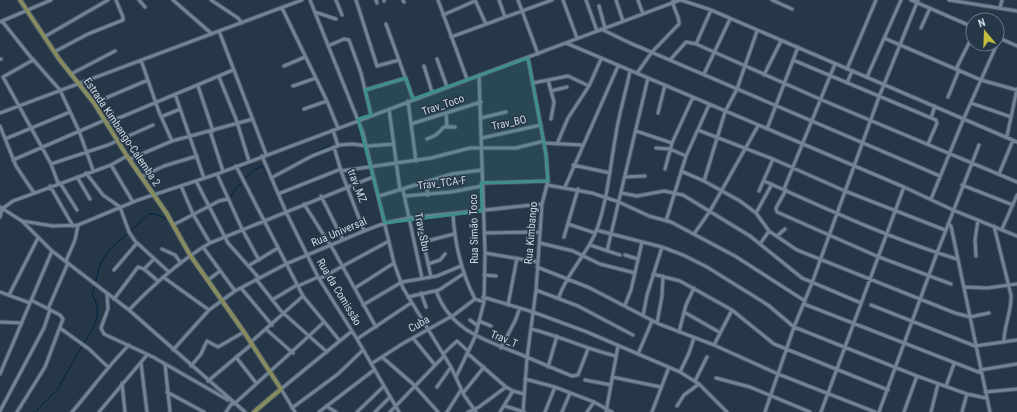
<svg xmlns="http://www.w3.org/2000/svg" width="1017" height="412" viewBox="0 0 1017 412" font-family="'Roboto Condensed',sans-serif">
  <style>
    .lines { fill: none; stroke-linecap: round; stroke-linejoin: round }
    .stream { stroke: #002240; stroke-width: 1 }
    .minor-casing { stroke: #475563; stroke-width: 5 }
    .major-casing { stroke: #475563; stroke-width: 6 }
    .minor { stroke: #708397; stroke-width: 3 }
    .major { stroke: #868b60; stroke-width: 4 }
    .marked { fill: #3e8e8a; fill-opacity: 0.2; stroke: #3e8e8a; stroke-width: 3; stroke-linejoin: round }
    .labels { text-anchor: middle; dominant-baseline: central; stroke-width: 3; stroke-linejoin: round; paint-order: stroke }
    .street-label { font-size: 11px; fill: #cbd5e0; stroke: #263747 }
  </style>
  <rect width="100%" height="100%" fill="#263747"/>
  <g class="lines">
    <path class="stream" d="M 380,144 L 392,142
      M 300,161 C 324,145 341,141 369,144
      M 272,175 L 292,165
      M 244,180 L 253,170 L 263,166 L 268,176
      M 210,203 L 231,196 L 236,188 L 243,183
      M 194,212 L 207,205
      M 172,220 L 177,220 L 191,213
      M 84,344 C 94,325 104,314 92,294 L 101,262 L 110,249 L 149,214 L 155,214 L 168,219
      M 35,412 L 57,390 L 82,346"/>
    <g class="minor-casing">
      <path id="minor" d="M 139,0 L 145,7
        M 173,0 L 212,34
        M 211,0 L 238,18 L 242,23
        M 310,0 L 363,133 L 394,263 L 403,288 L 451,367 L 464,395 L 476,412
        M 336,0 L 342,15
        M 356,0 L 377,66 L 399,60
        M 376,0 L 377,3
        M 384,0 L 384,1
        M 403,0 L 404,2
        M 438,0 L 467,79
        M 475,0 L 486,24
        M 499,0 L 505,17
        M 518,0 L 538,54
        M 563,0 L 577,38
        M 586,0 L 597,31
        M 616,0 L 623,21
        M 638,0 L 643,14
        M 681,0 L 711,10 L 1017,142
        M 772,0 L 792,9
        M 911,0 L 973,27
        M 949,0 L 1017,11
        M 599,6 L 605,28
        M 282,8 L 327,101 L 338,128
        M 1000,8 L 1002,0
        M 315,12 L 336,19
        M 443,15 L 475,1
        M 2,21 L 29,55 L 60,90 L 79,131 L 93,170
        M 0,22 L 51,0
        M 386,24 L 413,99
        M 921,28 L 930,8
        M 601,29 L 630,43 L 940,176
        M 219,31 L 266,154
        M 44,37 L 108,0
        M 451,37 L 552,0
        M 997,37 L 1017,46
        M 884,38 L 981,80 L 1017,90
        M 566,43 L 904,187 L 953,210 L 1017,236
        M 696,44 L 711,10
        M 328,46 L 344,39 L 349,40 L 361,73 L 371,115
        M 54,52 L 88,34 L 123,20 L 123,17 L 116,0
        M 0,59 L 1,59
        M 437,59 L 447,87
        M 33,60 L 3,77 L 51,164 L 58,183
        M 141,60 L 159,112 L 172,141
        M 670,60 L 686,42 L 696,44 L 822,100 L 1017,182
        M 793,60 L 936,120 L 937,123 L 928,144
        M 284,66 L 305,57
        M 424,66 L 432,92
        M 847,69 L 876,0
        M 956,69 L 973,35
        M 637,73 L 652,52 L 679,24 C 680,16 672,8 673,0
        M 71,74 L 115,51
        M 704,74 L 730,19
        M 764,75 L 781,41
        M 219,77 L 236,119 L 249,161
        M 867,77 L 901,0
        M 548,80 L 554,102 L 551,119
        M 533,83 L 568,76 L 589,86
        M 847,83 L 852,71
        M 198,86 L 213,131
        M 293,86 L 316,78
        M 365,90 L 406,78
        M 551,91 L 567,87
        M 175,94 L 204,178
        M 948,97 L 959,70
        M 408,101 L 416,161
        M 94,103 L 148,80
        M 971,103 L 1011,117
        M 304,109 L 327,101
        M 389,109 L 400,190
        M 0,113 L 302,0
        M 446,113 L 447,126
        M 658,113 L 665,85
        M 161,117 L 180,109
        M 481,118 L 506,112
        M 931,118 L 935,106
        M 107,123 L 233,70
        M 411,124 L 481,102
        M 0,126 L 16,166 L 34,193
        M 767,129 L 798,47
        M 333,130 L 338,146
        M 698,130 L 773,159 L 845,191 L 945,230
        M 210,131 L 223,171
        M 636,131 L 672,143
        M 1007,136 L 1017,89
        M 482,138 L 541,125
        M 5,139 L 70,112
        M 427,139 L 436,135 L 444,127 L 455,127
        M 544,143 L 582,145
        M 557,144 L 568,118 L 589,86 L 601,59
        M 334,147 L 341,171 L 364,231
        M 656,148 L 670,149 L 686,156
        M 262,156 L 286,212 L 318,277 L 357,339 L 399,412
        M 130,159 L 172,141 L 253,119
        M 13,160 L 105,120
        M 51,164 L 108,145 L 153,125
        M 111,165 L 133,202
        M 573,165 L 610,173
        M 236,166 L 303,296 L 340,341
        M 665,169 L 672,143 L 693,97
        M 341,171 L 431,158 L 470,148 L 516,148 L 544,141
        M 681,171 L 704,181 L 740,201 L 756,213 L 769,231 L 797,250 L 955,313 L 970,317 L 989,313
        M 86,173 L 103,195 L 120,207 L 129,232 L 135,241 L 169,272
        M 217,174 L 242,229 L 259,260
        M 999,174 L 1013,140
        M 77,177 L 90,199
        M 141,177 L 164,166 L 197,156
        M 625,177 L 645,176
        M 271,178 L 312,156 L 340,145 L 352,144 L 368,146 L 394,144
        M 196,181 L 228,243 L 259,278
        M 704,181 L 725,112 L 737,89 L 757,31
        M 764,181 C 827,209 891,239 957,259
        M 60,183 L 77,210
        M 426,183 L 428,195
        M 482,183 L 548,181
        M 547,185 L 592,193 L 619,202 L 649,216 L 671,222 L 735,256 L 805,301
        M 962,185 L 1013,205
        M 50,186 L 73,226
        M 181,186 L 193,214 L 210,243
        M 565,187 L 618,66
        M 784,189 L 835,64
        M 403,190 L 422,278
        M 786,190 L 776,208 L 777,212 L 879,257 L 951,284
        M 759,191 L 773,159
        M 621,193 L 637,196 L 664,191 L 683,195 L 750,236 L 802,278 L 861,303
        M 278,194 L 341,169
        M 321,196 L 343,240
        M 379,196 L 452,174 L 482,170
        M 405,196 L 451,192 L 482,186
        M 931,199 L 964,118 L 997,44
        M 304,204 L 334,251 L 376,327
        M 0,207 L 22,221 L 53,226 L 78,225 L 138,200 L 217,174 L 680,0
        M 756,213 L 772,184
        M 453,215 C 455,245 461,272 475,299 L 484,302
        M 0,217 L 2,209 L 13,201 L 111,165 L 127,156
        M 418,218 L 431,277
        M 22,221 L 52,251 L 129,310 L 245,412
        M 666,221 L 686,156 L 709,105
        M 568,224 L 595,233
        M 948,224 L 951,226 L 990,412
        M 173,225 L 219,201 L 228,199
        M 994,226 L 1011,295 C 1012,311 1004,325 1004,341
        M 1002,229 L 1017,195
        M 596,230 L 662,247 L 683,255 L 707,267 L 768,305 L 794,327 L 917,376 L 967,394 L 986,398
        M 484,233 L 540,232
        M 694,234 L 710,211 L 758,126
        M 777,236 L 785,229
        M 564,237 L 578,189
        M 423,242 L 454,234
        M 540,243 L 573,251 L 600,264 L 635,273
        M 760,244 L 769,231
        M 590,245 L 620,255
        M 203,247 L 235,291
        M 162,249 L 175,255 L 181,263
        M 607,251 L 648,78
        M 485,253 L 538,262
        M 625,255 L 638,259
        M 976,256 L 975,240 L 978,220
        M 66,261 L 75,240 L 78,225
        M 428,264 L 440,260 L 445,254
        M 248,266 L 278,248
        M 537,267 L 590,288 L 659,324 L 714,345 L 778,374 L 875,412
        M 144,269 L 154,259
        M 114,270 L 137,243
        M 653,274 L 680,281 L 732,310 L 774,344 L 888,390
        M 484,275 L 496,276
        M 163,277 L 209,310
        M 256,279 L 281,311 L 327,352
        M 319,279 L 389,241
        M 208,280 L 220,271
        M 298,286 L 318,277
        M 964,287 L 987,288 L 1017,284
        M 241,288 L 272,325
        M 355,288 L 394,263
        M 536,290 L 578,306 L 633,335
        M 436,291 C 450,328 479,338 512,351 C 532,359 552,368 572,376 L 578,375 L 588,349
        M 0,292 L 30,303
        M 421,293 L 426,307
        M 107,294 L 108,309 L 101,328 L 104,334 L 153,357 L 228,400
        M 9,295 L 38,238
        M 408,297 L 439,290 L 463,274
        M 483,297 L 533,312 L 587,332 L 680,372 L 699,384 L 727,412
        M 559,297 C 567,272 588,254 597,229 C 608,198 610,166 616,134 C 619,113 626,92 630,71
        M 114,299 L 138,267 L 144,269 L 158,281
        M 272,300 L 297,285
        M 804,304 L 981,373
        M 363,305 L 402,282 L 437,276 L 461,266
        M 508,305 L 517,258
        M 625,305 L 631,290 L 642,242
        M 871,305 L 975,346 L 1017,340
        M 48,309 L 68,263
        M 129,310 C 153,285 179,261 210,243 L 373,177
        M 684,312 L 719,332
        M 643,316 L 647,295 L 662,247
        M 470,320 L 478,326
        M 479,321 L 491,326
        M 0,322 L 22,323
        M 657,323 L 662,296 L 663,276
        M 60,328 L 89,349 L 108,367
        M 531,329 C 560,336 586,349 616,356
        M 267,330 L 293,353
        M 679,332 L 686,305 L 694,288
        M 413,338 L 435,365
        M 357,339 L 411,303
        M 251,342 L 303,296
        M 714,345 L 732,310
        M 501,348 L 515,321 L 520,308
        M 173,350 L 209,310 L 235,291 L 286,264 L 364,231 L 385,223 L 409,218 L 542,204
        M 467,353 L 506,387 L 513,391 L 524,394
        M 443,354 L 457,341 L 468,351
        M 638,354 L 652,321
        M 236,357 L 256,383
        M 382,357 L 413,384 L 438,412
        M 141,363 L 147,412
        M 165,364 L 170,412
        M 371,364 L 402,344 L 454,315 L 475,299
        M 191,366 L 201,354 L 207,341 L 218,347 L 244,332
        M 548,367 L 557,336
        M 980,370 L 1017,364
        M 680,372 L 689,353 L 694,338
        M 0,374 L 52,251
        M 456,377 L 475,337 L 484,302 L 485,253 L 479,75
        M 612,377 L 661,387
        M 716,378 L 750,387 L 810,412
        M 525,379 L 555,387 L 594,402 L 612,412
        M 585,380 L 611,385
        M 208,381 L 252,344
        M 695,381 L 707,357
        M 122,383 L 125,412
        M 946,386 L 954,364
        M 437,387 L 451,367
        M 167,392 L 204,412
        M 985,392 L 1017,389
        M 463,393 L 484,367
        M 234,404 C 264,377 294,350 324,322
        M 326,406 L 336,412
        M 505,406 L 524,412
        M 677,406 L 684,395 L 699,384
        M 292,408 L 338,374 L 363,350
        M 0,411 L 44,328 L 50,310
        M 17,412 L 45,367 L 63,319 L 60,315 L 31,300
        M 72,412 C 91,390 108,366 129,345
        M 99,412 L 147,355
        M 226,412 L 232,403
        M 295,412 L 281,389 L 352,331
        M 319,412 L 374,370
        M 357,412 L 383,387
        M 375,412 L 389,398
        M 390,412 L 444,356
        M 447,412 L 461,390
        M 468,412 L 479,407 L 506,387
        M 500,412 L 513,391
        M 523,412 L 527,358 L 536,290 L 542,204 L 548,181 L 546,154 L 528,58
        M 545,412 L 555,387
        M 562,412 L 570,393
        M 587,412 L 594,402
        M 606,412 L 618,346
        M 652,412 L 669,367
        M 765,412 L 794,327 L 812,283 L 879,97 L 918,0
        M 821,412 L 904,187
        M 879,412 L 937,253 L 979,145
        M 904,412 L 917,376
        M 931,412 L 938,384
        M 962,412 L 967,394"/>
    </g>
    <g class="major-casing">
      <path id="major" d="M 20,0 L 59,59 L 94,103 L 127,156 L 167,214 L 190,255 L 244,332 L 281,389 L 254,412"/>
    </g>
    <use href="#minor" class="minor"/>
    <use href="#major" class="major"/>
  </g>
  <path class="marked" d="M 528,58 L 546,154 L 548,181 L 481,183 L 482,211 L 385,223 L 358,119 L 371,115 L 365,90 L 406,78 L 413,99 Z"/>
  <g class="labels">
    <g class="street-label">
      <text transform="translate(443 105) rotate(-19)">Trav_Toco</text>
      <text transform="translate(509 123) rotate(-12)">Trav_BO</text>
      <text transform="translate(122 132) rotate(56)">Estrada Kimbango-Calemba 2</text>
      <text transform="translate(442 183) rotate(-7)">Trav_TCA-F</text>
      <text transform="translate(357 186) rotate(69)">trav_MZ</text>
      <text transform="translate(474 229) rotate(-91)">Rua Simão Toco</text>
      <text transform="translate(339 232) rotate(-23)">Rua Universal</text>
      <text transform="translate(422 232) rotate(78)">Trav_Sbu</text>
      <text transform="translate(531 233) rotate(-85)">Rua Kimbango</text>
      <text transform="translate(339 292) rotate(59)">Rua da Comissão</text>
      <text transform="translate(419 324) rotate(-29)">Cuba</text>
      <text transform="translate(504 339) rotate(22)">Trav_T</text>
    </g>
  </g>
  <g transform="translate(985 32) rotate(341)"><circle r="19" fill="#263747" stroke="#687684"/>
  <path d="M0-3L7 15L0 10L-7 15Z" fill="#c2bd3f"/>
  <text y="-6" font-size="11" font-weight="bold" text-anchor="middle" fill="#cbd5e0">N</text>
  </g>
</svg>
